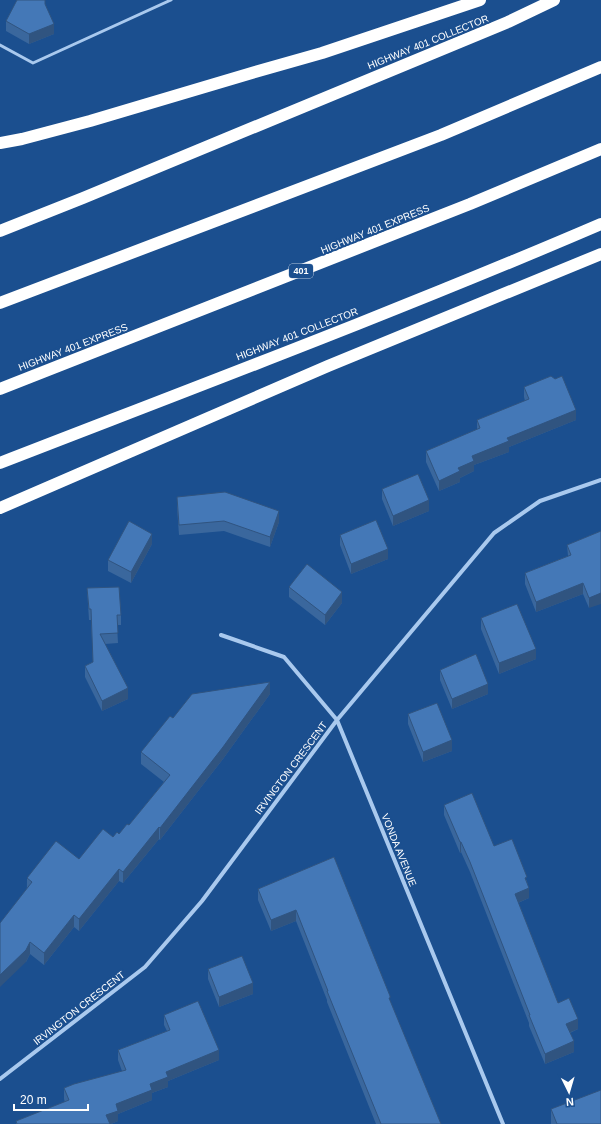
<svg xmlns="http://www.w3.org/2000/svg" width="601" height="1124" viewBox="0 0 601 1124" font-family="Arial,sans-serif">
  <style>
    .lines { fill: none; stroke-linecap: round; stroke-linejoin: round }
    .lane { stroke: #a9c9ee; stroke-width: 3 }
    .street { stroke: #a9c9ee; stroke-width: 4 }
    .highway { stroke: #fff; stroke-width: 12 }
    .wall { fill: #3a679d }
    .shaded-wall { fill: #305480 }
    .building { fill: #4478b7; stroke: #305480 }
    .labels { text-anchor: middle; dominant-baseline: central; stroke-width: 4; stroke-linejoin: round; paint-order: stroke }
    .shield { fill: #1b4f8f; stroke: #bbcadd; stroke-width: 1 }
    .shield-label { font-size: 9px; font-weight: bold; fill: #fff }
    .street-label { font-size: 10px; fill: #fff; stroke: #1b4f8f }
  </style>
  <rect width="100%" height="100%" fill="#1b4f8f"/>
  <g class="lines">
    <path class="lane" d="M 0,45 L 33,63 L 171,0"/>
    <path class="street" d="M 221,635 L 284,657 L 337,720 L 503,1124
      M 0,1079 L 145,967 L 202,901 L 337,720 L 494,533 L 540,501 L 601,480"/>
    <path class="highway" d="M 0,143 L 22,139 L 90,121 L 255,72 L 322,53 L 480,0
      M 0,231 L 83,198 L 508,22 L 554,0
      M 0,303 L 441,135 L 601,67
      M 0,389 L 470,204 L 601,149
      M 0,463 C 201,385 403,309 601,224
      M 0,508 L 328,366 L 601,254"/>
  </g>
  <path class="wall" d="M 45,4 L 54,34 L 29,44 L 6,31 L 6,21 Z
    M 524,387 L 576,420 L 509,447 L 509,452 L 474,465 L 474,471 L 460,478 L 460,482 L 439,491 L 426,462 L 426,451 L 477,430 L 477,420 L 525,401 L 524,397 Z
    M 382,489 L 429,511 L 393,526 L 382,499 Z
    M 177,497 L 279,522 L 270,547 L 224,531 L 179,535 L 177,507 Z
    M 601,531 L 589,608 L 583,594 L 536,612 L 525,584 L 525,573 L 568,556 L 567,545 Z
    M 340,535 L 388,559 L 351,574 L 340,545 Z
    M 152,544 L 131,583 L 108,571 L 108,560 Z
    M 289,587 L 342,603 L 325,625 L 289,597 Z
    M 87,588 L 121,615 L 121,625 L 117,625 L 118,643 L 105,644 L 128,699 L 102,711 L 85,677 L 85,666 L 93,662 L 91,620 L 89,620 Z
    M 481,618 L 536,659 L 499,674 L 481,629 Z
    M 440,670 L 488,694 L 452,709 L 440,680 Z
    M 270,694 L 223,759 L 160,840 L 159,839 L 123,883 L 119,881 L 79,931 L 74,927 L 44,965 L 30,954 L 26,962 L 27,878 L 79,859 L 119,834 L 129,825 L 164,782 L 141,764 L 141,752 L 173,718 Z
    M 408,714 L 452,751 L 423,762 L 408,724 Z
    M 444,805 L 494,846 L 527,881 L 529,898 L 518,903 L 558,1003 L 578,1029 L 570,1033 L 574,1052 L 545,1064 L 529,1026 L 529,1023 L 470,872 L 461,852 L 460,853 L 444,815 Z
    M 334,857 L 390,1001 L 441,1124 L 376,1124 L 327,1002 L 327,1000 L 296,921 L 271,931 L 258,900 L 258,889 Z
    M 208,969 L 253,994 L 219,1007 L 208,979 Z
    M 164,1015 L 219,1060 L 168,1081 L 168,1087 L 152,1093 L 152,1100 L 118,1114 L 118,1121 L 111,1124 L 16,1124 L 16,1121 L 65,1102 L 64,1099 L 64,1088 L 122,1071 L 118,1060 L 118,1050 L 167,1031 L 164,1025 Z
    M 551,1109 L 601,1124 L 551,1124 Z"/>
  <path class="shaded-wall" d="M 54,24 L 54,34 L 29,44 L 29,34 Z
    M 576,410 L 576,420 L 509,447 L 509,452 L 474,465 L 474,471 L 460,478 L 460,482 L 439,491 L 439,481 L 458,468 L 472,456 L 507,438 Z
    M 429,500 L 429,511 L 393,526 L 393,516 Z
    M 279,511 L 279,522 L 270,547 L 270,537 Z
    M 152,534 L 152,544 L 131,583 L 131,572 Z
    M 388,549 L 388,559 L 351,574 L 351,564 Z
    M 583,583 L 583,594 L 536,612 L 536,602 Z
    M 342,592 L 342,603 L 325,625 L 325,615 Z
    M 601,593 L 601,604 L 589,608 L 589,598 Z
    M 536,649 L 536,659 L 499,674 L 499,663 Z
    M 270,682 L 270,694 L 223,759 L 160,840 L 160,828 Z
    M 488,684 L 488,694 L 452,709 L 452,699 Z
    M 128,688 L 128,699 L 102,711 L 102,701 Z
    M 452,740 L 452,751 L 423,762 L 423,752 Z
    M 159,827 L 159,839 L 123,883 L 123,872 Z
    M 460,842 L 461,842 L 461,852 L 460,853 Z
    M 119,869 L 119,881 L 79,931 L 79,919 Z
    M 529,888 L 529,898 L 515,904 L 515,894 Z
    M 296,910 L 296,921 L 271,931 L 271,920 Z
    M 74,915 L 74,927 L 44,965 L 44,953 Z
    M 30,942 L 30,954 L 26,962 L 0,987 L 0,975 Z
    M 253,983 L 253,994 L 219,1007 L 219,997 Z
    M 578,1019 L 578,1029 L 566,1034 L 566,1024 Z
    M 574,1041 L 574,1052 L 545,1064 L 545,1054 Z
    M 219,1050 L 219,1060 L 168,1081 L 168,1087 L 152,1093 L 152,1100 L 118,1114 L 118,1121 L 111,1124 L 106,1124 L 106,1115 L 116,1104 L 150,1084 L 166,1072 Z"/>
  <path class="building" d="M 17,0 L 45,0 L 45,4 L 54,24 L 29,34 L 6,21 Z
    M 551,376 L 555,379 L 562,376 L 576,410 L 507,438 L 509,441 L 472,456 L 474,461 L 458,468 L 460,471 L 439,481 L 426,451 L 480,428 L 477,420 L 529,399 L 524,387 Z
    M 418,474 L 429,500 L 393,516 L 382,489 Z
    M 225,492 L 279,511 L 270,537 L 224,521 L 179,525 L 177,497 Z
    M 376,520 L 388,549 L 351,564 L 340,535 Z
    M 129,521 L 152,534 L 131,572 L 108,560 Z
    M 601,531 L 601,593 L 589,598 L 583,583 L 536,602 L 525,573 L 571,555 L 567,545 Z
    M 307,564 L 342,592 L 325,615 L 289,587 Z
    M 119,587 L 121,615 L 117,615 L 118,633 L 100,634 L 128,688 L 102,701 L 85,666 L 93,662 L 91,609 L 89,609 L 87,588 Z
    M 517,604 L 536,649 L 499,663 L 481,618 Z
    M 476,654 L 488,684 L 452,699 L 440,670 Z
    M 270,682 L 223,747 L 160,828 L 159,827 L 123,872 L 119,869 L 79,919 L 74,915 L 44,953 L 30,942 L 26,950 L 0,975 L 0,923 L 32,882 L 27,878 L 56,841 L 79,859 L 103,829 L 113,837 L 117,832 L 119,834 L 127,824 L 129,825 L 170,775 L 141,752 L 170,716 L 173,718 L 192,694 Z
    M 437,703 L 452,740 L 423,752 L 408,714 Z
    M 472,793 L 494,846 L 512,839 L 527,877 L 525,878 L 529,888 L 515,894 L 558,1003 L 569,998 L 578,1019 L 566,1024 L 574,1041 L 545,1054 L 529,1015 L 530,1015 L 470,862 L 461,842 L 460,842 L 444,805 Z
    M 334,857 L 390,996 L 390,998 L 389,998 L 441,1124 L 381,1124 L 327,991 L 328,991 L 296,910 L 271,920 L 258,889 Z
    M 242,956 L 253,983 L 219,997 L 208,969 Z
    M 198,1001 L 219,1050 L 166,1072 L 168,1077 L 150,1084 L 152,1090 L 116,1104 L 118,1111 L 106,1115 L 110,1124 L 17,1124 L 16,1121 L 69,1100 L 64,1088 L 74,1084 L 126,1070 L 118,1050 L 170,1030 L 164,1015 Z
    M 601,1090 L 601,1124 L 557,1124 L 551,1109 Z"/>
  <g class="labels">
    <rect class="shield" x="289" y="264" width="24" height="14" rx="3"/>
    <g class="shield-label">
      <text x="301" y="271">401</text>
    </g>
    <g class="street-label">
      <text transform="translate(428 42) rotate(-22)">HIGHWAY 401 COLLECTOR</text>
      <text transform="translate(375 229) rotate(-22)">HIGHWAY 401 EXPRESS</text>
      <text transform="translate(297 334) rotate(-21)">HIGHWAY 401 COLLECTOR</text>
      <text transform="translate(73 347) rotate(-21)">HIGHWAY 401 EXPRESS</text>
      <text transform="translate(291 768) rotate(-53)">IRVINGTON CRESCENT</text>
      <text transform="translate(399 850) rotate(68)">VONDA AVENUE</text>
      <text transform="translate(79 1008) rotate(-38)">IRVINGTON CRESCENT</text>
    </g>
  </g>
  <g transform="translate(569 1092) rotate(175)" stroke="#1b4f8f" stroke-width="3" paint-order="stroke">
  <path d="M0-3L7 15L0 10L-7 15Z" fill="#ffffff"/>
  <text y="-6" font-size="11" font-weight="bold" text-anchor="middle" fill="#ffffff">N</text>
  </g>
  <path d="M14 1104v6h74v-6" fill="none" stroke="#ffffff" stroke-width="2"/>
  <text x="20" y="1104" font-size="12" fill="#ffffff" stroke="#1b4f8f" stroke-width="3" paint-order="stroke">20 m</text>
</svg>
